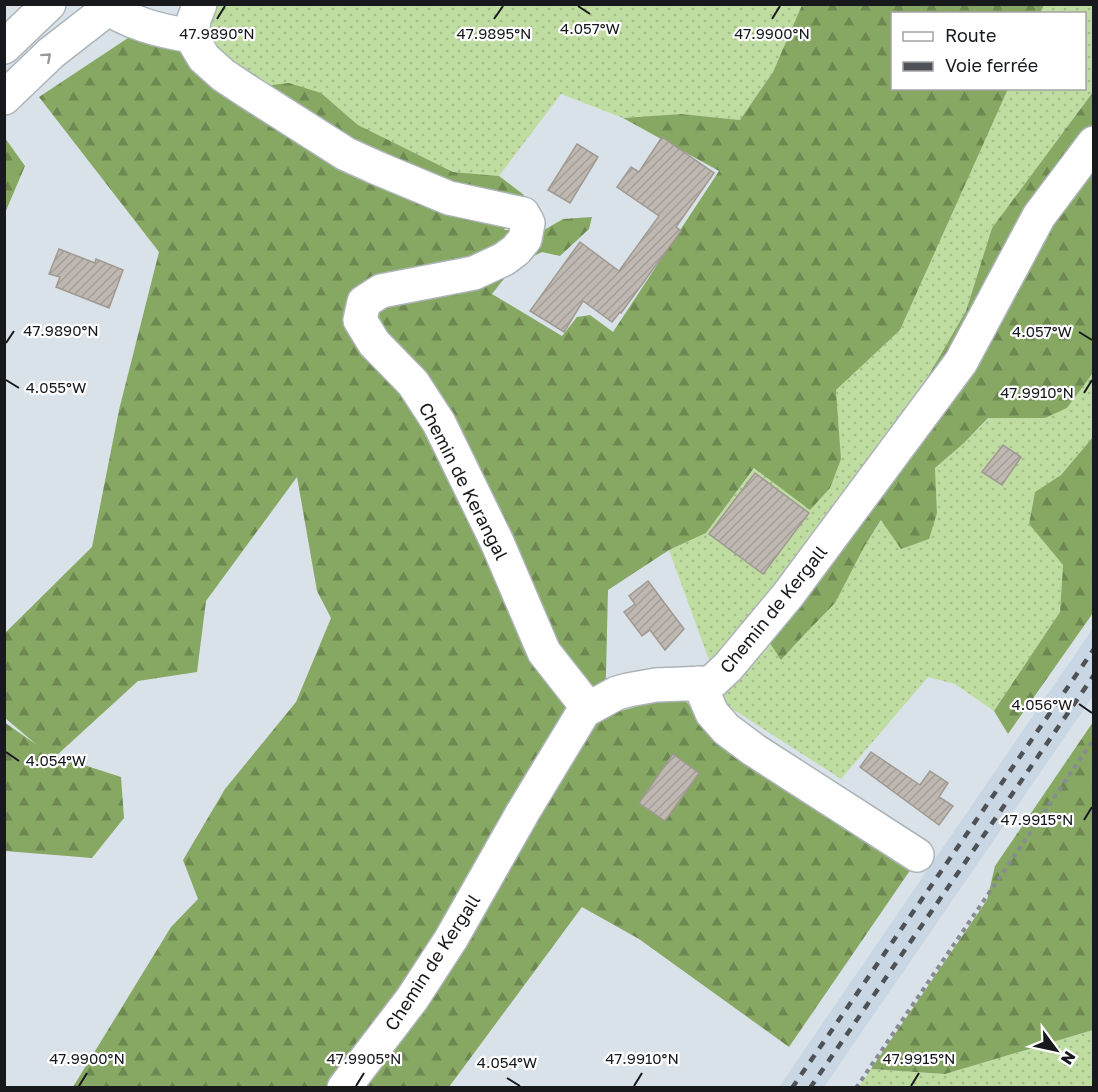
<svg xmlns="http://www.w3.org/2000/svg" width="1098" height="1092" viewBox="0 0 1098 1092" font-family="'Golos Text',sans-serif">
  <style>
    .built { fill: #c8d7e3 }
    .grass { fill: url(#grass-dots) }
    .forest { fill: url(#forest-firs) }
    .building { fill: url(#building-hatch); stroke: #9f9992; stroke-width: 1.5 }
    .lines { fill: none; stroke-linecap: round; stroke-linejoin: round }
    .minor-casing { stroke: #acb4ba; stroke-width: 36 }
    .major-casing { stroke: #acb4ba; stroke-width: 36 }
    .path { stroke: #868c91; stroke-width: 4; stroke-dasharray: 4.5 4.5; stroke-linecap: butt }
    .minor { stroke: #fff; stroke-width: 33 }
    .major { stroke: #fff; stroke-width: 33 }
    .rail { stroke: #4e5155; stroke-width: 4.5; stroke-dasharray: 8 8; stroke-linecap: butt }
    .oneway { stroke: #979899 }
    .ticks { fill: none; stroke: #17191c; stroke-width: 2 }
    .labels { text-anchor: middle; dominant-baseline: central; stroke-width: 4.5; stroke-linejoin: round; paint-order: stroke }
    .street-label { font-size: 18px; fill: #17191c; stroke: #fff }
    .ticks-label { font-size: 15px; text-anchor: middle; fill: #17191c; stroke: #fff; stroke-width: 4.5; stroke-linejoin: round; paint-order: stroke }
  </style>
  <defs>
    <pattern id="grass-dots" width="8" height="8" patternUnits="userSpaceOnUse" patternTransform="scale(1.5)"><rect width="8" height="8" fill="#bfdca1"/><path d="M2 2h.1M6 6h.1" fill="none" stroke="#a3bc8a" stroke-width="1.8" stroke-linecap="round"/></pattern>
    <pattern id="forest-firs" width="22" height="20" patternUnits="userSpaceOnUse" patternTransform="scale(1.5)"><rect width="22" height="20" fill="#87a863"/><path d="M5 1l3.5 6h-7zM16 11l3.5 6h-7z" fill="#6d8851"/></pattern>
    <pattern id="building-hatch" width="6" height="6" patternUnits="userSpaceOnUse" patternTransform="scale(1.5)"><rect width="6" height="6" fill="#bfb8b1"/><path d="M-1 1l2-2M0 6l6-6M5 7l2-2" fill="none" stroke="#a39e98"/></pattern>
  </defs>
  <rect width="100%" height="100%" fill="#dae2e9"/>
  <path class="built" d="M 1093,628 L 1093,696 L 824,1087 L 779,1087 Z"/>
  <path class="grass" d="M 214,4 L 802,5 L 773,72 L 740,120 L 681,114 L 623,118 L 561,94 L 499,176 L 453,172 L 358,125 L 321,93 L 255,87 L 206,37 Z
    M 1044,5 L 1093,5 L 1093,92 L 992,228 L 966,311 L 906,414 L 781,660 L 802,637 L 882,520 L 937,513 L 935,468 L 964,443 L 989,418 L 1045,417 L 1067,408 L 1093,373 L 1093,437 L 1061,475 L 1035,492 L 1029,524 L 1063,565 L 1060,612 L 994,711 L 955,684 L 928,677 L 841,779 L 725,704 L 669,550 L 706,533 L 755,467 L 810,509 L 841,459 L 836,390 L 900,330 L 1008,89 L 1084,88 L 1084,14 L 1040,13 Z
    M 1093,1030 L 1093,1087 L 858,1088 L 871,1069 L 945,1074 Z"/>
  <path class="forest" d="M 802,5 L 1044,5 L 1040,13 L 892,14 L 892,88 L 1008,89 L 900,330 L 836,390 L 841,459 L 830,488 L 810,510 L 754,468 L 706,533 L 669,550 L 608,590 L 605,715 L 681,695 L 720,744 L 911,869 L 789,1047 L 639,939 L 582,907 L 449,1087 L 73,1087 L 171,927 L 198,899 L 183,860 L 225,789 L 296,702 L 331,618 L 317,591 L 297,477 L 206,601 L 197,672 L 138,681 L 56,756 L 121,777 L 124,818 L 92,858 L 5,851 L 4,722 L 37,745 L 5,718 L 5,633 L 92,547 L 119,410 L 159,252 L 39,97 L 134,34 L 221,61 L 255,87 L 289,83 L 321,93 L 358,125 L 453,172 L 499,176 L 524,195 L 504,230 L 544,230 L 563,219 L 592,217 L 589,229 L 560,256 L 542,252 L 514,266 L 492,294 L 562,336 L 577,317 L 590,315 L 613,332 L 719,171 L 623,118 L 681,114 L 740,120 L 773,72 Z
    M 1093,92 L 1093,373 L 1067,408 L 1045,418 L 988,418 L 964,443 L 935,468 L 937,513 L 929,539 L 901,549 L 881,520 L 864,547 L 835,603 L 802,637 L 781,660 L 768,640 L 906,414 L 966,311 L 992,228 Z
    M 5,138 L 25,166 L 5,213 Z
    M 1093,437 L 1093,613 L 1008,734 L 994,711 L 1060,612 L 1063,565 L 1029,524 L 1035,492 L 1061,475 Z
    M 1093,722 L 1093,1030 L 945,1074 L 871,1069 L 987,900 L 995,866 Z"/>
  <path class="building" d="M 662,137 L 714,173 L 676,227 L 681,231 L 621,313 L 620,312 L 612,322 L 583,301 L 564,332 L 530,311 L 580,242 L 619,271 L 659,216 L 617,187 L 631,167 L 639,172 Z
    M 577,144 L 598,157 L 570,203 L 548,190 Z
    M 59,249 L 95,263 L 96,259 L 123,270 L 109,308 L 56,287 L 60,277 L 49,274 Z
    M 1003,445 L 1021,457 L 1002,485 L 982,472 Z
    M 755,473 L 809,513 L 763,574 L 709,534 Z
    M 648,581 L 684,629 L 665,650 L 650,630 L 642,636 L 624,612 L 635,604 L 629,596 Z
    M 871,752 L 920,785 L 930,771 L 948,783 L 939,797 L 953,806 L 939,825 L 860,767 Z
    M 673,754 L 699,773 L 665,821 L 639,803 Z"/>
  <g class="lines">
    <g class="minor-casing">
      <path id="minor" d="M 101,4 C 129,23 159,31 192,36
        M 200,4 L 194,19 L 192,36 L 195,43 L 204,58 L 223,75 L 247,91 L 346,154 L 377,168 L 449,198 L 523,214 L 528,223 L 525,239 L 516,250 L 504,259 L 474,273 L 381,291 L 364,302 L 360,320 L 374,343 L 413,383 L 439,423 L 497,542 L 544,652 L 588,708
        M 699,683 L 712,713 L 726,729 L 754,750 L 917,855
        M 344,1088 L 412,999 L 451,939 L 523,812 L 584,711 L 617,693 L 628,690 L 656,685 L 707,683 L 713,681 L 728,667 L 788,595 L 961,362 L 1039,216 L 1094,143"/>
    </g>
    <g class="major-casing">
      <path id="major" d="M 4,47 L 49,4
        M 4,98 L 51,53 L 114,4"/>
    </g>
    <path class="path" d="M 856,1088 L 1094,739"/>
    <use href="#minor" class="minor"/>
    <use href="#major" class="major"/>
    <path class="rail" d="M 792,1088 L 1094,649
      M 810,1088 L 1094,675"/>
  </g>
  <defs><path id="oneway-chevron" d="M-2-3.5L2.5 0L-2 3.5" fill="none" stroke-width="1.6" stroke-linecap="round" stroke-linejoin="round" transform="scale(1.5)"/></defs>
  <use class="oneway" href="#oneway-chevron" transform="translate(47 57) rotate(-42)"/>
  <path class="ticks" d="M 578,6 L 590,14M 217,19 L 225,6M 494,19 L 503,6M 772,19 L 780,6M 1079,332 L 1092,340M 6,343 L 14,331M 6,380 L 19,388M 1084,393 L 1092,380M 1079,704 L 1092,713M 6,752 L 19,761M 1084,820 L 1092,807M 507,1078 L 520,1086M 79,1086 L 87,1073M 356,1086 L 364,1073M 634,1086 L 642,1073M 911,1086 L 919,1073"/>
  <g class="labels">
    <g class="street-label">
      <text transform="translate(464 481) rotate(63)">Chemin de Kerangal</text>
      <text transform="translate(773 609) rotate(-51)">Chemin de Kergall</text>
      <text transform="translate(432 962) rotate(-57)">Chemin de Kergall</text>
    </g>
  </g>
  <g class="ticks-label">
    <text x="590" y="34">4.057°W</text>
    <text x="494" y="39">47.9895°N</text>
    <text x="217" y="39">47.9890°N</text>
    <text x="772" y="39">47.9900°N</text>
    <text x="61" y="336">47.9890°N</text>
    <text x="1042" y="337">4.057°W</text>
    <text x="56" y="393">4.055°W</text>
    <text x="1037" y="398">47.9910°N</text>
    <text x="1042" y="710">4.056°W</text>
    <text x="56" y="766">4.054°W</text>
    <text x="1037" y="825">47.9915°N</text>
    <text x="87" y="1064">47.9900°N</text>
    <text x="364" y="1064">47.9905°N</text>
    <text x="642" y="1064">47.9910°N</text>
    <text x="919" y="1064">47.9915°N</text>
    <text x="507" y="1068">4.054°W</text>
  </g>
  <rect width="1098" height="1092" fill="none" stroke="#17191c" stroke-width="12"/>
  <rect x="891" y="12" width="195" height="78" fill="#ffffff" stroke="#a2a3a4" stroke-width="1.5"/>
  <rect x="903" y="32" width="30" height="9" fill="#ffffff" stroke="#a2a3a4" stroke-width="1.5"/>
  <text x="945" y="42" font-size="18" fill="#17191c">Route</text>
  <rect x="903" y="62" width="30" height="9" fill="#4e5155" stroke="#a2a3a4" stroke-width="1.5"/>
  <text x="945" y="72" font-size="18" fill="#17191c">Voie ferrée</text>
  <g transform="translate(1056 1050) rotate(123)" stroke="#ffffff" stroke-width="4.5" paint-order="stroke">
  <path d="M0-4.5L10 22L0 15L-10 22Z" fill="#17191c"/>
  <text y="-9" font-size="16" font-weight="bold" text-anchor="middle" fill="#17191c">N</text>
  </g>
</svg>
